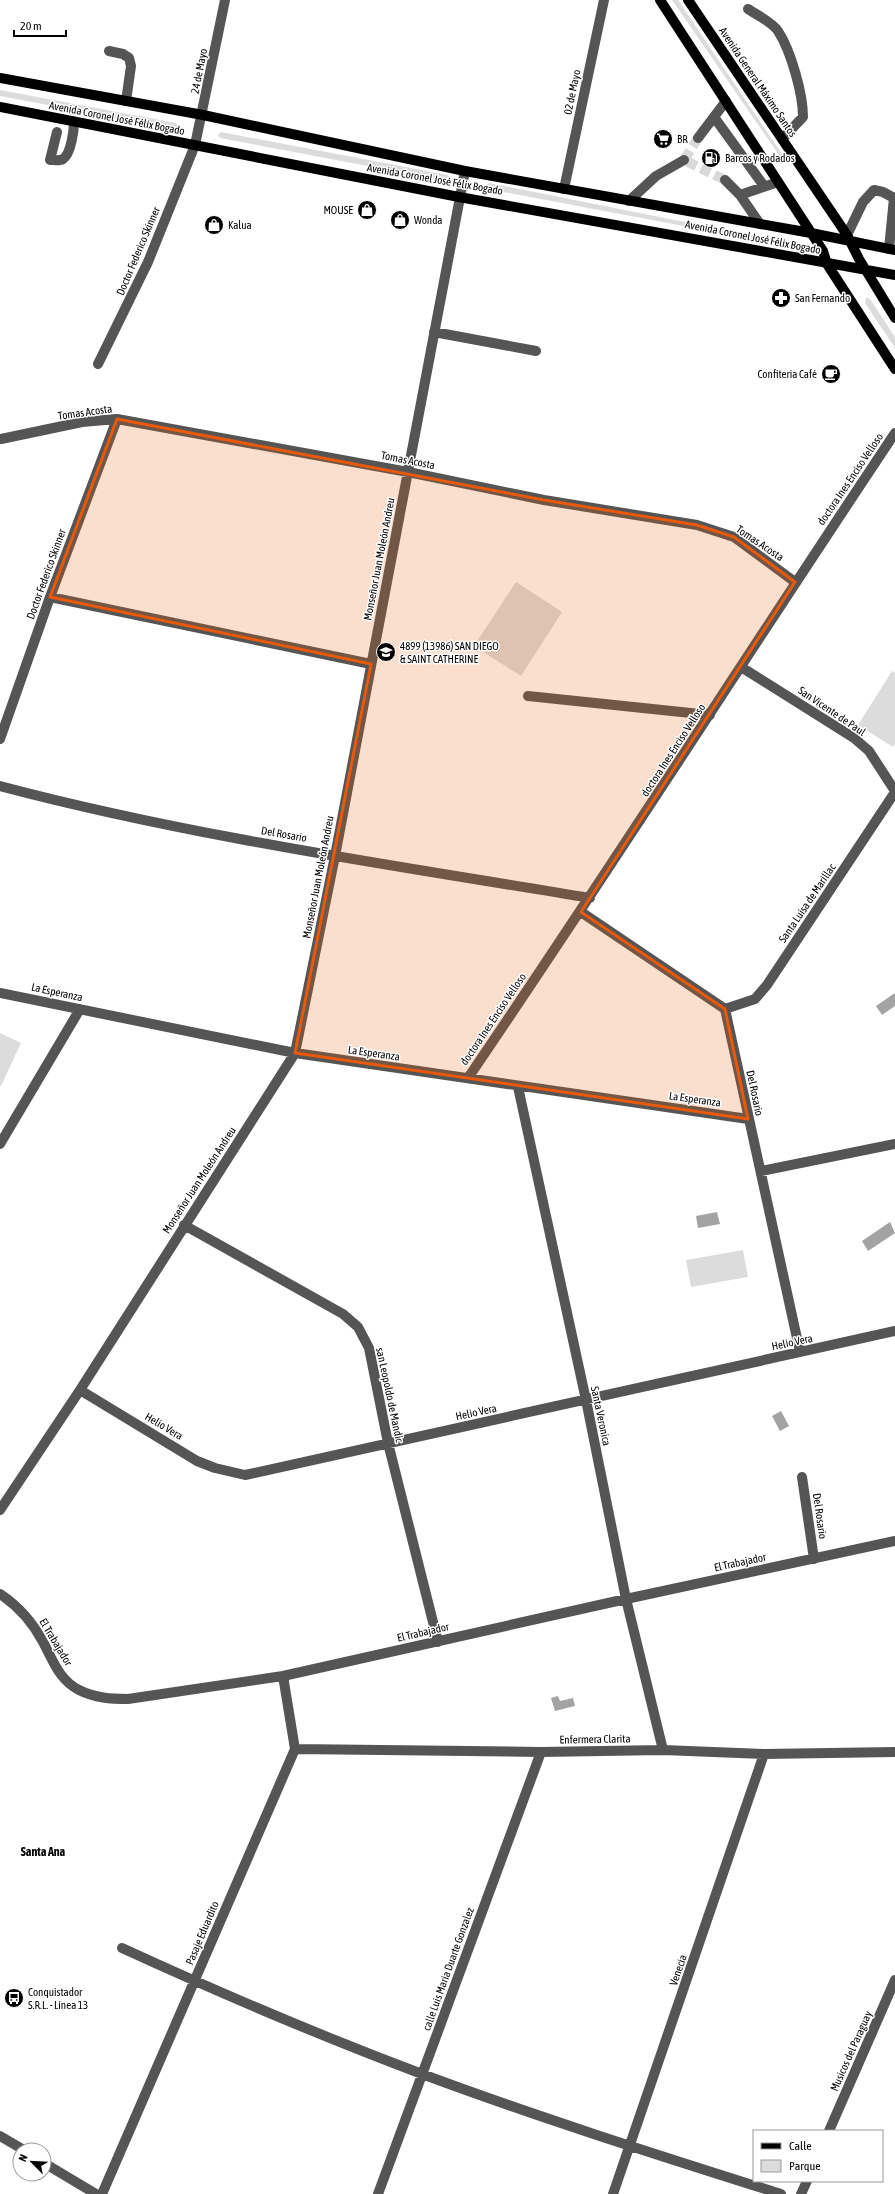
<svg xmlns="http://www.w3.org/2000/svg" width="895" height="2194" viewBox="0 0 895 2194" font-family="'Asap Condensed',sans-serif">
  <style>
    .green { fill: #dcdcdc }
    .water { fill: #a3a3a3 }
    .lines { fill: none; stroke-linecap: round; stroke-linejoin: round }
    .minor-tunnel { stroke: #d9d9d9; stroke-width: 10; stroke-dasharray: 10 5; stroke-linecap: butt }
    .minor { stroke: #555; stroke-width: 10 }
    .major { stroke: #000; stroke-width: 10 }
    .marked { fill: #e8590c; fill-opacity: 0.2; stroke: #e8590c; stroke-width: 3; stroke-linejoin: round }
    .labels { text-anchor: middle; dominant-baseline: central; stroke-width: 3; stroke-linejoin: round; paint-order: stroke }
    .street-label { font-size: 11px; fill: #000; stroke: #fff }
    .poi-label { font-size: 11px; fill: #000; stroke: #fff; text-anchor: start }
    .neighbourhood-label { font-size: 12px; font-weight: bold; fill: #000; stroke: #fff }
  </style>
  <rect width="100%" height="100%" fill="#fff"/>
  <path class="green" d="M 672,0 L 678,0 L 790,166 L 779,155 Z
    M 0,90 L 176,123 L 179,128 L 174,129 L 0,96 Z
    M 221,132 L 448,175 L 451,178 L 447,181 L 220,138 L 218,135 Z
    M 489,183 L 775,240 L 795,241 L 798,244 L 794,247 L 488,189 L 486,186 Z
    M 866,297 L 870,299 L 895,337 L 895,348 L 865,303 Z
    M 516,582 L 562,612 L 521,676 L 474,646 Z
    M 892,671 L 895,673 L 895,743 L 893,747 L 858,725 Z
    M 0,1033 L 21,1043 L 1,1086 L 0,1085 Z
    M 743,1250 L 748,1277 L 691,1287 L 686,1260 Z"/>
  <path class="water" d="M 895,993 L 895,1006 L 882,1015 L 876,1006 Z
    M 717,1212 L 720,1224 L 698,1228 L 696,1216 Z
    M 890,1222 L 895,1233 L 868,1251 L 862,1241 Z
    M 781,1411 L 789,1426 L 780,1431 L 772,1416 Z
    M 558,1696 L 560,1701 L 573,1698 L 575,1706 L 555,1711 L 551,1698 Z"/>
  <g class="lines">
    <path class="minor-tunnel" d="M 698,138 L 684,160 L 725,180"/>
    <path class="minor" d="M 748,9 C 757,15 772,22 778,31 C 791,51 803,94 803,117 L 782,139
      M 109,51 L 123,54 L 129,58 L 131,66 L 126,101
      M 714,117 L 764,186
      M 57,132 L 50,160 C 54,160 60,161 63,159 C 71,154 74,130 74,122
      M 698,138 L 726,101
      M 725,180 L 740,195 L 760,224
      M 564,189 L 604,0
      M 740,195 L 778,182
      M 629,201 L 656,176 L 684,160
      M 847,235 L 863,202 L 874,190 L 883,192 L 894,198 L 889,249
      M 434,332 L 536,351
      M 98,364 L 148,262 L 195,145 L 225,0
      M 1,439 L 82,422 L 117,419 L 408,472 L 544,500 L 697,525 L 734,537 L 795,582
      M 50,597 L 371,664
      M 741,667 L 854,738 L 869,751 L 895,791
      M 528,696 L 710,715
      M 0,739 L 50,597 L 117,419
      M 0,786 C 193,837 393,865 590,898
      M 581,912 L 725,1009 L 800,1352
      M 0,993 L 295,1053 L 748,1119
      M 725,1009 L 755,999 L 767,985 L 895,792
      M 468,1078 C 613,865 752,647 895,433
      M 518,1087 L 586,1400 L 626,1599 L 663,1750
      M 0,1144 L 80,1009
      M 761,1171 L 895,1144
      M 184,1225 L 343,1314 L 358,1327 L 369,1348 L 388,1443 L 438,1642
      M 80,1390 L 197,1461 L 215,1468 L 245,1475 L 895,1331
      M 802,1477 L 814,1559
      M 0,1510 L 80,1390 L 295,1053 L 335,856 L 465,171
      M 0,1594 C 18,1606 33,1623 43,1642 C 53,1660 59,1680 79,1690 C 95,1698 111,1699 128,1699 L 283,1676 L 626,1599 L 895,1541
      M 295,1749 L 541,1752 L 663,1750 L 764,1754 L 895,1752
      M 122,1948 C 220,1993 321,2036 422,2074 C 540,2118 661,2156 781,2194
      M 829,2131 L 895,1980
      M 0,2136 L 24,2150
      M 44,2163 L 96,2194
      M 102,2194 L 295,1749 L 283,1676
      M 378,2194 L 541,1752
      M 613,2194 L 764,1754
      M 801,2194 L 807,2181"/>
    <path class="major" d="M 660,0 L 823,251 L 827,264 L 895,369
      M 688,0 L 847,235 L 859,259 L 895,318
      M 0,78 L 203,115 L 465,171 L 811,233 L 895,250
      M 0,107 L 459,197 L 895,275"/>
  </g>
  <path class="marked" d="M 117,419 L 544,500 L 697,525 L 734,537 L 795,582 L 581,912 L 725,1009 L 748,1119 L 295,1053 L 371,664 L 50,597 Z"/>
  <defs>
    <g id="supermarket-disc" transform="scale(1)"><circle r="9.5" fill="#000" stroke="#fff"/><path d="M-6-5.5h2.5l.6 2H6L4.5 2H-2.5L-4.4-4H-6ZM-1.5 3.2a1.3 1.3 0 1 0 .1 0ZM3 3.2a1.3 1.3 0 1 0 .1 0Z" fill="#fff"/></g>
    <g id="fuel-disc" transform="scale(1)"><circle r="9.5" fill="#000" stroke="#fff"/><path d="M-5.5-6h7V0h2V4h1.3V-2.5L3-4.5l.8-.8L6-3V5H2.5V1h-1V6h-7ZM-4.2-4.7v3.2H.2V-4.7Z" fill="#fff"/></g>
    <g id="shop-disc" transform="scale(1)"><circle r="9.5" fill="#000" stroke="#fff"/><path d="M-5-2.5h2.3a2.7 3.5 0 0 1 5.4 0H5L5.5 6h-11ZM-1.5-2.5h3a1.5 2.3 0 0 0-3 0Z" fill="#fff"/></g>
    <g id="pharmacy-disc" transform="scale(1)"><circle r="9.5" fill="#000" stroke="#fff"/><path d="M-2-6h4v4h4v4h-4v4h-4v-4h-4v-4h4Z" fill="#fff"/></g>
    <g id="cafe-disc" transform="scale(1)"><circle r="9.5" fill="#000" stroke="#fff"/><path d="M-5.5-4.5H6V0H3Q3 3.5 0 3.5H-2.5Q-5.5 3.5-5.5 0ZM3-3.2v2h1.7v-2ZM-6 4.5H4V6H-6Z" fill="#fff"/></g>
    <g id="school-disc" transform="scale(1)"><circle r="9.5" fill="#000" stroke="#fff"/><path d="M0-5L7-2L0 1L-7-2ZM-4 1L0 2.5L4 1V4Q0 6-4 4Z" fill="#fff"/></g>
    <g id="bus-disc" transform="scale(1)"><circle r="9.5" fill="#000" stroke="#fff"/><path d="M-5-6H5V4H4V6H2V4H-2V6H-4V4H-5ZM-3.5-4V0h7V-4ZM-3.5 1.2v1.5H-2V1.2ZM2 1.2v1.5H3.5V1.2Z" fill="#fff"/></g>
  </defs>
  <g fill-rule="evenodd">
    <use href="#supermarket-disc" x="663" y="139"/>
    <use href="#fuel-disc" x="711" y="158"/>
    <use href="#shop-disc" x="367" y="210"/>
    <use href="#shop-disc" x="400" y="220"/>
    <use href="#shop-disc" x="214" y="225"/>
    <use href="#pharmacy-disc" x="781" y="298"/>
    <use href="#cafe-disc" x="831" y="374"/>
    <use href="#school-disc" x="386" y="652"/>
    <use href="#bus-disc" x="14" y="1998"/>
  </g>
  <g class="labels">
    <g class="street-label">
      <text transform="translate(199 71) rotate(-79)">24 de Mayo</text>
      <text transform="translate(758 82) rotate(56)">Avenida General Máximo Santos</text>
      <text transform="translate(572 92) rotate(-78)">02 de Mayo</text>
      <text transform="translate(117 118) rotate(11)">Avenida Coronel José Félix Bogado</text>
      <text transform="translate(435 179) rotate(10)">Avenida Coronel José Félix Bogado</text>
      <text transform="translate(753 237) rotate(11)">Avenida Coronel José Félix Bogado</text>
      <text transform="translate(138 251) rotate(-67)">Doctor Federico Skinner</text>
      <text transform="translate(85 412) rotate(-8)">Tomas Acosta</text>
      <text transform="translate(408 460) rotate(11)">Tomas Acosta</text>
      <text transform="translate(850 479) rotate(-56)">doctora Ines Enciso Velloso</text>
      <text transform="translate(760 543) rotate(34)">Tomas Acosta</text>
      <text transform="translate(379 559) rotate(-79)">Monseñor Juan Moleón Andreu</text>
      <text transform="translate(46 574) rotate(-70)">Doctor Federico Skinner</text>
      <text transform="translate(832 711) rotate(34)">San Vicente de Paul</text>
      <text transform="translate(673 750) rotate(-57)">doctora Ines Enciso Velloso</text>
      <text transform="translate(284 834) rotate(10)">Del Rosario</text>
      <text transform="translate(318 877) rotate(-79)">Monseñor Juan Moleón Andreu</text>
      <text transform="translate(807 903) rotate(-56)">Santa Luisa de Marillac</text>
      <text transform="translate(57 992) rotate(12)">La Esperanza</text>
      <text transform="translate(493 1019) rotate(-56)">doctora Ines Enciso Velloso</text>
      <text transform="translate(374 1053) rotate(8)">La Esperanza</text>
      <text transform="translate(755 1093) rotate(78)">Del Rosario</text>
      <text transform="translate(695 1099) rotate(8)">La Esperanza</text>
      <text transform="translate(199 1180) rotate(-57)">Monseñor Juan Moleón Andreu</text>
      <text transform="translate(792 1342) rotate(-12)">Helio Vera</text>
      <text transform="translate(390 1395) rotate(78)">san Leopoldo de Mandic</text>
      <text transform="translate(476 1412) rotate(-12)">Helio Vera</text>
      <text transform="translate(601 1416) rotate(78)">Santa Veronica</text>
      <text transform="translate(164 1426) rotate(31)">Helio Vera</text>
      <text transform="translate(820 1516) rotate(82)">Del Rosario</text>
      <text transform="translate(740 1562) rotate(-12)">El Trabajador</text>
      <text transform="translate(423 1632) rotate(-13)">El Trabajador</text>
      <text transform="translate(56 1642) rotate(59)">El Trabajador</text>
      <text transform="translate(595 1739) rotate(-1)">Enfermera Clarita</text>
      <text transform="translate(202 1933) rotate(-67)">Pasaje Eduardito</text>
      <text transform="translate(448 1969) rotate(-70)">calle Luis Maria Duarte Gonzalez</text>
      <text transform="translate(678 1970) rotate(-71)">Venecia</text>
      <text transform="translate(851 2051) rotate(-66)">Musicos del Paraguay</text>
    </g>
    <g class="poi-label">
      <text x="677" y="139">BR</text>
      <text x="725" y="158">Barcos y Rodados</text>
      <text x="353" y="210" text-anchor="end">MOUSE</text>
      <text x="414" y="220">Wonda</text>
      <text x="228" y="225">Kalua</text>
      <text x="795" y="298">San Fernando</text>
      <text x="817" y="374" text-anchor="end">Confiteria Café</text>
      <text x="400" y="646">4899 (13986) SAN DIEGO<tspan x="400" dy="13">&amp; SAINT CATHERINE</tspan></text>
      <text x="28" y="1992">Conquistador<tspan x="28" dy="13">S.R.L. - Línea 13</tspan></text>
    </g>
    <g class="neighbourhood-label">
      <text x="43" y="1852">Santa Ana</text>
    </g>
  </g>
  <rect x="753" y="2130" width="130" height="52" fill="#ffffff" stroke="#999999"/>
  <rect x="761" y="2143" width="20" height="6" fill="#000000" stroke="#999999"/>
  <text x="789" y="2150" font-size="12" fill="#000000">Calle</text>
  <rect x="761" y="2160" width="20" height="12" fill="#dcdcdc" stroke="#999999"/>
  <text x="789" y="2170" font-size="12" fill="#000000">Parque</text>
  <g transform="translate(32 2162) rotate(294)"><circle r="19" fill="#ffffff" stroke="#999999"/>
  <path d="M0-3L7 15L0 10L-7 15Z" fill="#000000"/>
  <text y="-6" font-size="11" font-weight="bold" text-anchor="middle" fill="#000000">N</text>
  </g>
  <path d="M14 30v6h52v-6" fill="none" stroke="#000000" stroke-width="2"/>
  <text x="20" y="30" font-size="12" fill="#000000" stroke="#ffffff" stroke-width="3" paint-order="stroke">20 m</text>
</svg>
